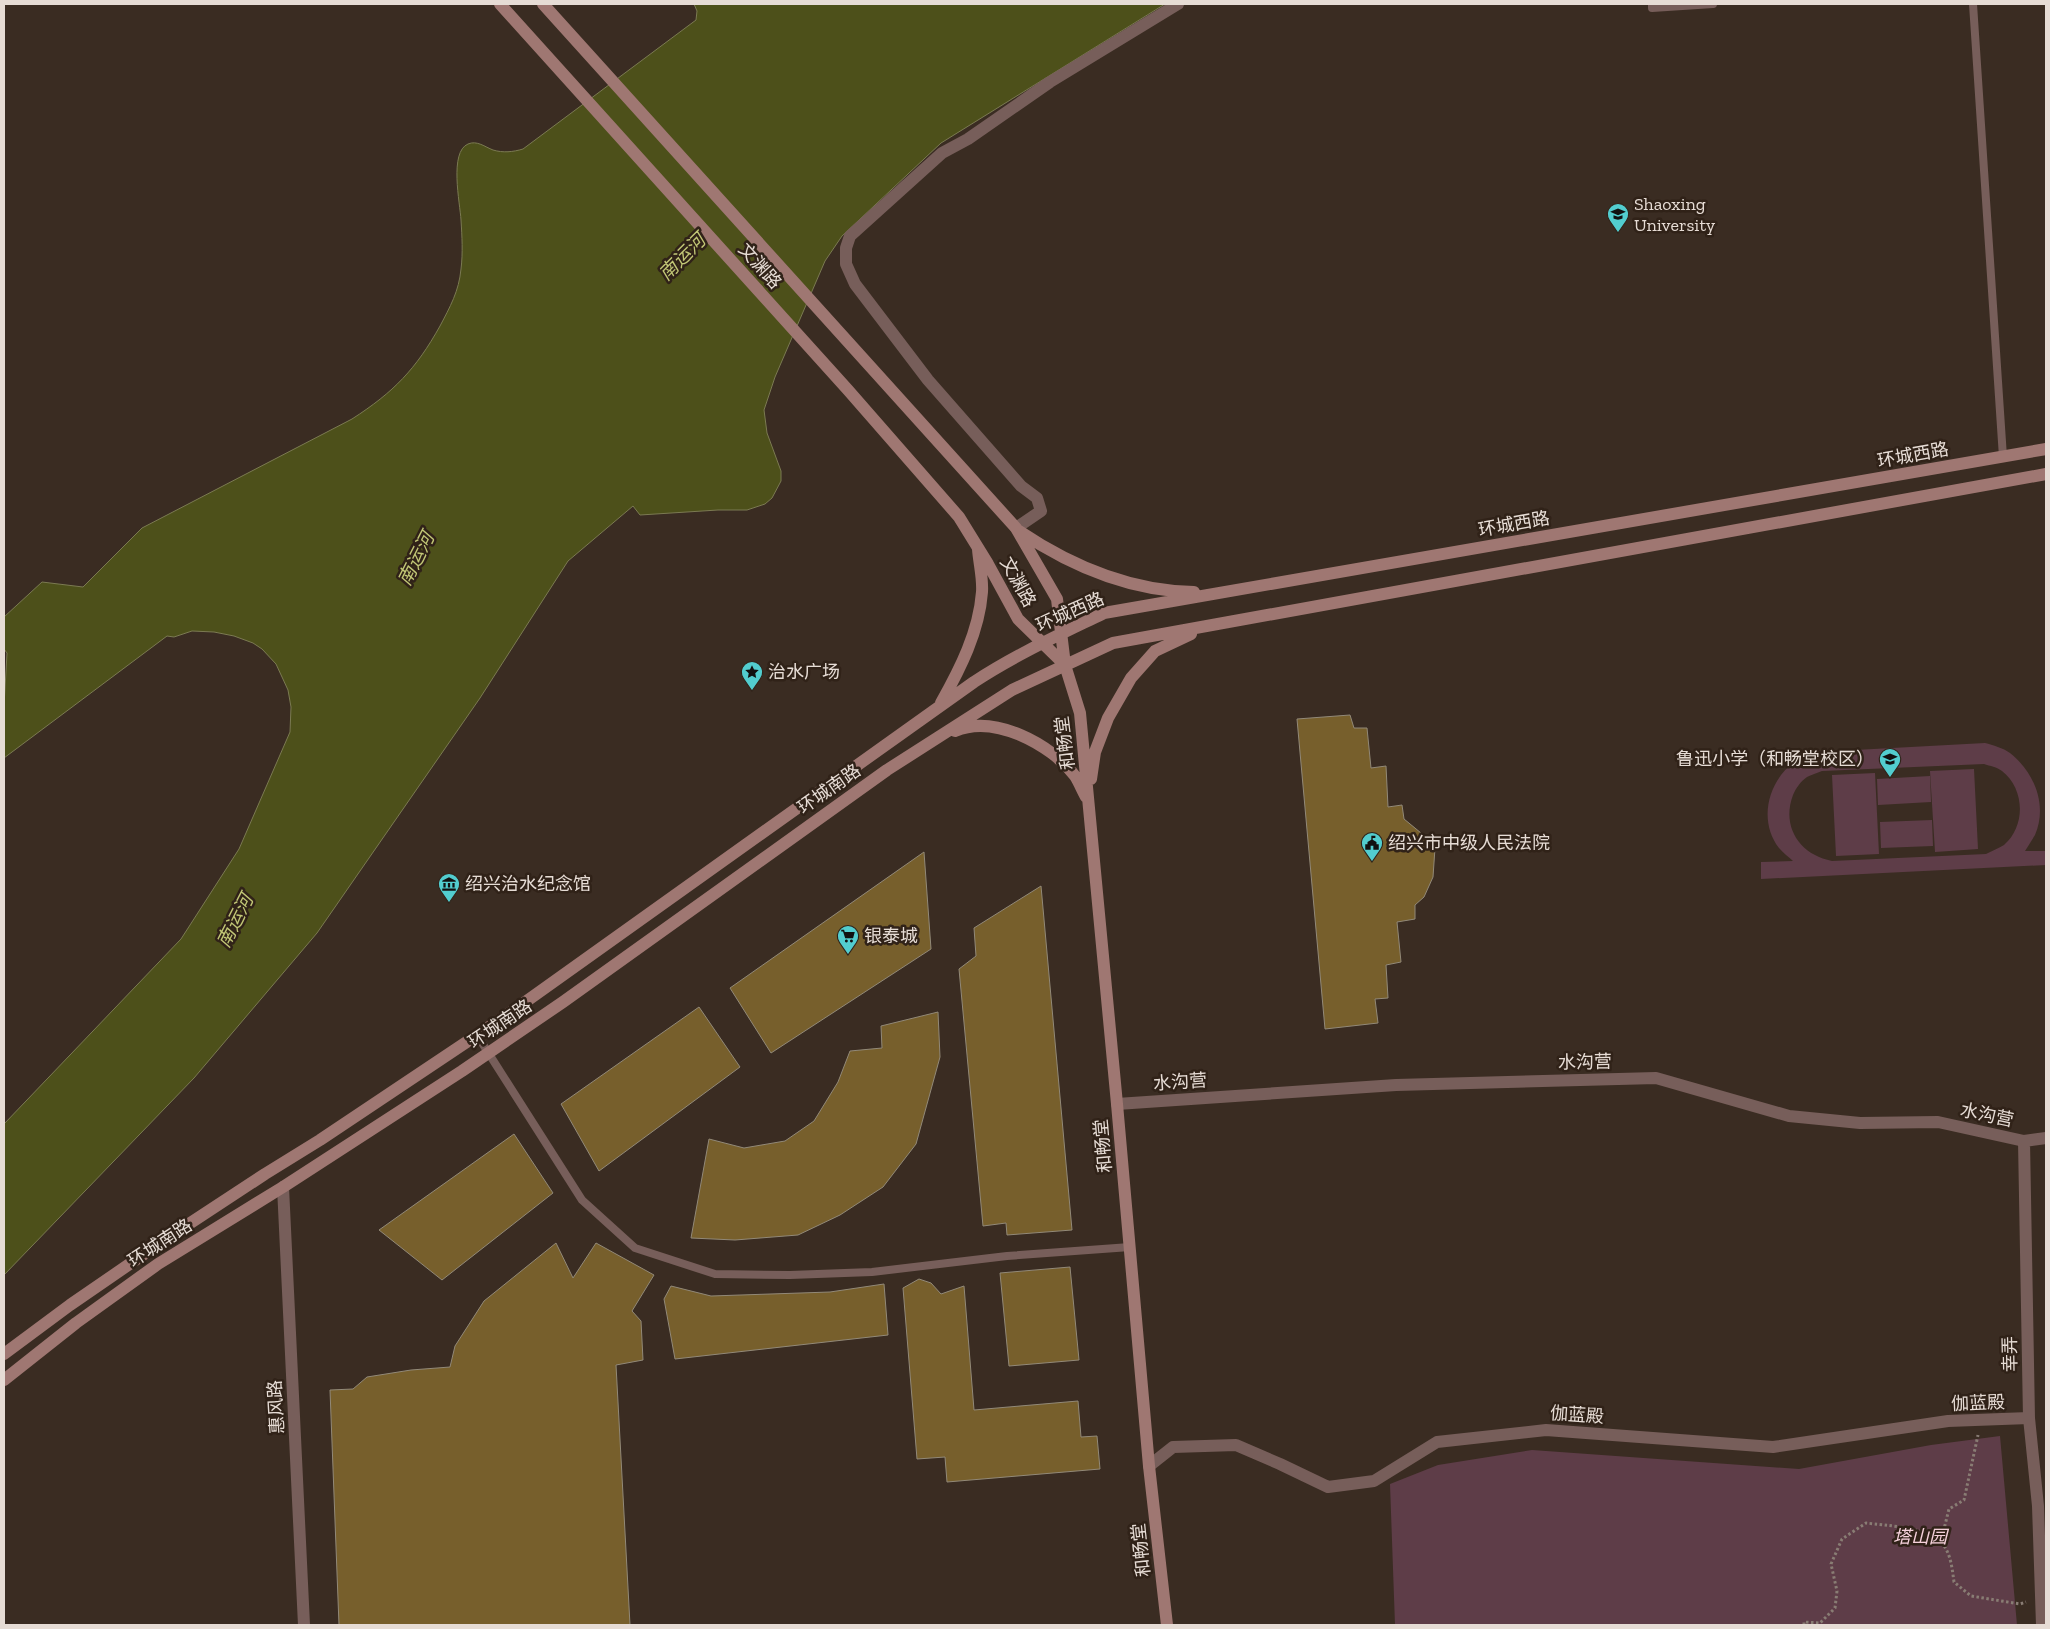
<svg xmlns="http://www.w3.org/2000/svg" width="2050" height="1629" viewBox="0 0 2050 1629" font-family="'Zilla Slab','Noto Sans SC',serif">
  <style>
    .green { fill: #5e3d48; fill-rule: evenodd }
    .water { fill: #4d501a; stroke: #7b7a52 }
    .building { fill: #775f2c; stroke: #928978 }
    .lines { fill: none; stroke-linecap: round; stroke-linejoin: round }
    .path { stroke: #897d74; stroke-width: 3; stroke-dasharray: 2.5 2.5; stroke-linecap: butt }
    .lane { stroke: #775e5a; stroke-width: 8 }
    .street { stroke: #775e5a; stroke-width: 12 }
    .secondary { stroke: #9f7772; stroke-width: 12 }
    .labels { text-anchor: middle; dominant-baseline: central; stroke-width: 5; stroke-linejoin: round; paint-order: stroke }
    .poi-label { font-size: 18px; fill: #e6dcd5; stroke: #302218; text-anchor: start }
    .street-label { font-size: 18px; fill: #e6dcd5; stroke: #302218 }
    .park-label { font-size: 18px; font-style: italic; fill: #f5d1db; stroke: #302218 }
    .water-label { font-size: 19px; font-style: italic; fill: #c2c776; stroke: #302218 }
  </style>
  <rect width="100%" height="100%" fill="#3a2c22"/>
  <path class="green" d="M 1985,743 C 1993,745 2003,748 2010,753 C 2034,772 2048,805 2035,835 C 2032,840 2028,846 2025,851 L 2046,851 L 2046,865 L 1761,879 L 1761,862 L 1793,861 C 1789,857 1783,853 1779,848 C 1758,821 1768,782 1793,763 C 1799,757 1810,755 1818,752 ZM 1984,764 C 1990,766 1997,767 2002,771 C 2025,789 2026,826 2004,845 C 1999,848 1992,851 1986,854 L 1832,861 C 1800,855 1781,827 1793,795 C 1796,788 1801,781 1807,777 C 1811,775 1817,773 1822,771 Z
    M 1974,769 L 1978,849 L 1935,852 L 1930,771 Z
    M 1875,773 L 1879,854 L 1836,856 L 1832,775 Z
    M 1930,776 L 1931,802 L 1878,805 L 1877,779 Z
    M 1932,820 L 1933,846 L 1881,848 L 1880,822 Z
    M 2000,1436 L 2017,1625 L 1395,1625 L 1390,1484 L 1438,1465 L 1532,1450 L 1799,1469 L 1931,1445 Z"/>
  <path class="water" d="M 694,4 L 1165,4 L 941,143 L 842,236 L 825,261 L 775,377 L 764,410 L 767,433 L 781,471 L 781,481 L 772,498 L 765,504 L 747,510 L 718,510 L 640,515 L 633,506 L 568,561 L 480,698 L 317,933 L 194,1078 L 4,1275 L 4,1124 L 181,939 L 239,849 L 290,732 L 291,707 L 288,690 L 276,664 L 262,649 L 253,643 L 234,636 L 214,632 L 192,631 L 174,637 L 167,636 L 4,758 L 4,706 L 7,653 L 4,649 L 4,617 L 42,582 L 83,587 L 142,528 L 352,419 C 394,392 416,369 440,326 C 450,307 459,291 461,269 C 463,253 462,236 461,220 C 460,203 449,152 468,144 C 477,140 485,147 493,150 C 503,153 513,152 523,149 L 696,20 L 697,11 Z"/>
  <path class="building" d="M 1350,715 L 1354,728 L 1367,728 L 1371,768 L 1386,766 L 1388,807 L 1402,805 L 1404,819 L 1421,833 L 1435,848 L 1433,877 L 1424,897 L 1415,905 L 1415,919 L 1397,922 L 1401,962 L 1386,965 L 1388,998 L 1375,999 L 1378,1023 L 1325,1029 L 1297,719 Z
    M 924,852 L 931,949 L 771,1053 L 730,988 Z
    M 1041,886 L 1072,1230 L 1007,1235 L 1006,1223 L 983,1226 L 959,969 L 976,956 L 974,928 Z
    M 699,1007 L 740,1067 L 599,1171 L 561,1104 Z
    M 938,1012 L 940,1057 L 916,1144 L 883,1187 L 840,1215 L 798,1235 L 735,1240 L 691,1238 L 709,1139 L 744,1148 L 785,1141 L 814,1121 L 838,1082 L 850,1051 L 882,1048 L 881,1026 Z
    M 514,1134 L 553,1193 L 442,1280 L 379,1230 Z
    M 556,1243 L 573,1278 L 596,1243 L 654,1275 L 632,1311 L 641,1321 L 643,1360 L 616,1365 L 630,1625 L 339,1625 L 330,1390 L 353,1389 L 367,1377 L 411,1370 L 450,1367 L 455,1346 L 484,1301 Z
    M 1070,1267 L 1079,1360 L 1009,1366 L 1000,1273 Z
    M 919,1279 L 931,1283 L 941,1294 L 964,1286 L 974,1410 L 1078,1401 L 1081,1437 L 1097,1436 L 1100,1469 L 947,1482 L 945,1457 L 917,1459 L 903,1288 Z
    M 884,1284 L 888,1335 L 675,1359 L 664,1299 L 671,1286 L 711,1296 L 830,1292 Z"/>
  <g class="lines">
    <path class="path" d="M 1941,1541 L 1949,1509 L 1964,1500 L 1978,1435
      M 1804,1625 L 1804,1622 L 1820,1623 L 1835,1608 L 1837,1591 L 1831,1564 L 1842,1539 L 1866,1523 C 1884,1525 1929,1528 1941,1542 C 1951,1553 1952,1568 1954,1582 L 1971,1596 L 2020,1604 L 2026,1602"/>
    <path class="lane" d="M 1652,4 L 1652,8 L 1713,4
      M 1973,4 L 2003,457
      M 477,1035 L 582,1200 L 635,1248 L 715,1274 L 790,1275 L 872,1272 L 1007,1256 L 1130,1247"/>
    <path class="street" d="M 1016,528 L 1041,511 L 1037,498 L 1021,486 L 928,380 L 855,284 L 846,264 L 846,248 L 850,236 L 942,153 L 968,139 L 1050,82 L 1178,4
      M 1117,1104 L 1396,1085 L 1656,1078 L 1789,1116 L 1860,1123 L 1938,1122 L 2024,1141 L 2046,1138
      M 2024,1141 L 2029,1418 L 2038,1506 L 2042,1625
      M 283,1187 L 304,1625
      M 1149,1466 L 1173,1447 L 1236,1445 L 1280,1464 L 1328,1487 L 1374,1481 L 1437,1442 L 1546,1430 L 1773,1447 L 1948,1421 L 2029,1418"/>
    <path class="secondary" d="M 500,4 L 848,390 L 959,517 L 988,564 L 1018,619 L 1065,665
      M 543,4 L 1016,528 L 1057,599 L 1065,665 L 1080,713 L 1117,1104 L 1149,1466 L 1167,1625
      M 1019,531 C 1071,566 1130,591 1194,592
      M 941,703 C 960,669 979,632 982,592 C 983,578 979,563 978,549
      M 955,731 C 994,714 1051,744 1075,776 C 1079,782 1082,790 1086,797
      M 1091,779 L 1095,752 L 1108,718 L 1131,678 L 1155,651 L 1191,634
      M 4,1354 L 70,1305 L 163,1241 L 265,1174 L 320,1140 L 507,1015 L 974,682 C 1015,655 1059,635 1104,613 L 2046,449
      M 4,1380 L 76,1323 L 158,1264 L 283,1187 L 462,1071 L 563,1002 L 887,770 L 1012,690 L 1113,643 L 2046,474"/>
  </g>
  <defs>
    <g id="university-pin" transform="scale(1.125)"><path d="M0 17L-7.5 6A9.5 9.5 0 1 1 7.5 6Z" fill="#52cdcf" stroke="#302218"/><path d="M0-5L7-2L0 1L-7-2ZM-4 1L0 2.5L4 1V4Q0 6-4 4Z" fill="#111"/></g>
    <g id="sight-pin" transform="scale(1.125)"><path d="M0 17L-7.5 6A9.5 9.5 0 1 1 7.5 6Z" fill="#52cdcf" stroke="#302218"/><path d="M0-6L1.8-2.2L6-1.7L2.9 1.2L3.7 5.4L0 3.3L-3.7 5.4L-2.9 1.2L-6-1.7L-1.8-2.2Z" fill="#111"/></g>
    <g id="school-pin" transform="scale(1.125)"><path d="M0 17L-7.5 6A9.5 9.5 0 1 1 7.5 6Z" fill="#52cdcf" stroke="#302218"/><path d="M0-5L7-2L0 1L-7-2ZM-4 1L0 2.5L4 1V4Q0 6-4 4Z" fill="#111"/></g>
    <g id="civic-pin" transform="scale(1.125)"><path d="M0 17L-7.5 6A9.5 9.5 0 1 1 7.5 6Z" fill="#52cdcf" stroke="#302218"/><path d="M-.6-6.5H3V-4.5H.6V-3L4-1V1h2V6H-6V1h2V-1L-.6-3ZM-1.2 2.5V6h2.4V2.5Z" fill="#111"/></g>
    <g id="museum-pin" transform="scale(1.125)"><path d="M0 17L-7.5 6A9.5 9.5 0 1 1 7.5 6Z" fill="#52cdcf" stroke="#302218"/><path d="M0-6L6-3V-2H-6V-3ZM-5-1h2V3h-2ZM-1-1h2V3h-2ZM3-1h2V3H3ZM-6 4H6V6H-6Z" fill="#111"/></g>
    <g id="supermarket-pin" transform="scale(1.125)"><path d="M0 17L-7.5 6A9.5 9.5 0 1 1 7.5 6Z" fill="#52cdcf" stroke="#302218"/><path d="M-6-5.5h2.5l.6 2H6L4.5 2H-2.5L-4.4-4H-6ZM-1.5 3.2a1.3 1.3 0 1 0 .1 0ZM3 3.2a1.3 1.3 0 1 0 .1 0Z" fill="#111"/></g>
  </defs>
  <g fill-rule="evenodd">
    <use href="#university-pin" x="1618" y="214"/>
    <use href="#sight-pin" x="752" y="672"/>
    <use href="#school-pin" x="1890" y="759"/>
    <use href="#civic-pin" x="1372" y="843"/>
    <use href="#museum-pin" x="449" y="884"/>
    <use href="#supermarket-pin" x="848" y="936"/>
  </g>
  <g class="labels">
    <g class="poi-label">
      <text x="1634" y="204">Shaoxing<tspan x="1634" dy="21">University</tspan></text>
      <text x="768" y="672">治水广场</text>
      <text x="1874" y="759" text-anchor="end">鲁迅小学（和畅堂校区）</text>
      <text x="1388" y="843">绍兴市中级人民法院</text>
      <text x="465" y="884">绍兴治水纪念馆</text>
      <text x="864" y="936">银泰城</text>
    </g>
    <g class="street-label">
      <text transform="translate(760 266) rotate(48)">文渊路</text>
      <text transform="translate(1913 455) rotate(-10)">环城西路</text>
      <text transform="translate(1514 524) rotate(-10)">环城西路</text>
      <text transform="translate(1018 582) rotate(61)">文渊路</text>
      <text transform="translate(1070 612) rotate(-24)">环城西路</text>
      <text transform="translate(1065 743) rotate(-97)">和畅堂</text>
      <text transform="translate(829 789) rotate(-35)">环城南路</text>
      <text transform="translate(500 1024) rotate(-34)">环城南路</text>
      <text transform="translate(1585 1062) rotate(-1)">水沟营</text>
      <text transform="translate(1180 1082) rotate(-4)">水沟营</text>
      <text transform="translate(1987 1115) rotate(12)">水沟营</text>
      <text transform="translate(1103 1146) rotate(-95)">和畅堂</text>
      <text transform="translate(160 1243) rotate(-33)">环城南路</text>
      <text transform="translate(2010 1354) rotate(-91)">幸弄</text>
      <text transform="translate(1978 1403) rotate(-2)">伽蓝殿</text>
      <text transform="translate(276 1407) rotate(-93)">惠风路</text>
      <text transform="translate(1577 1415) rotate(4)">伽蓝殿</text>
      <text transform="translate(1141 1550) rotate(-96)">和畅堂</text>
    </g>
    <g class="park-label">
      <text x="1920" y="1537">塔山园</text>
    </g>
    <g class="water-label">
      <text transform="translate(682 257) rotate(-45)">南运河</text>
      <text transform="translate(416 559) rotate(-63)">南运河</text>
      <text transform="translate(235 921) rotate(-63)">南运河</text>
    </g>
  </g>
  <rect width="2050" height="1629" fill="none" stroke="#e6dcd5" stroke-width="10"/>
</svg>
